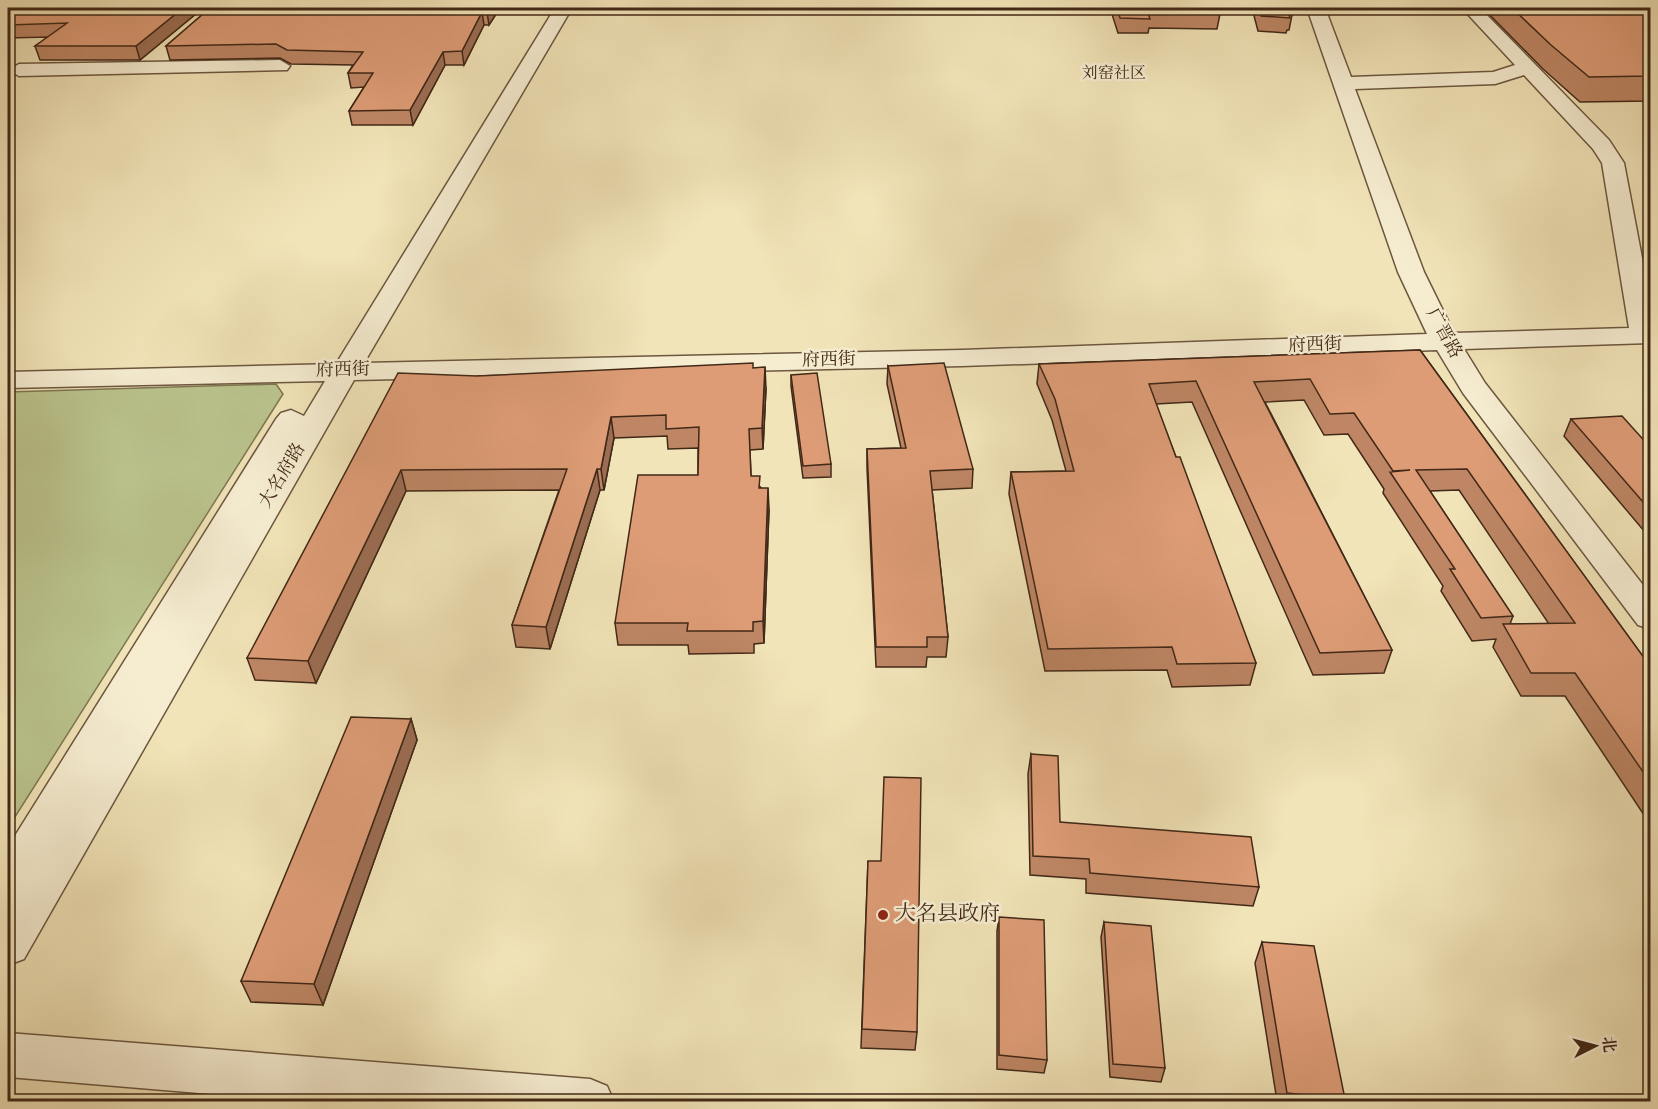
<svg xmlns="http://www.w3.org/2000/svg" width="1658" height="1109" viewBox="0 0 1658 1109" font-family="'Sorts Mill Goudy','Noto Serif SC',serif">
  <style>
    .green { fill: #bbc48e; stroke: #7e7652; stroke-width: 1.5 }
    .lines { fill: none; stroke-linecap: round; stroke-linejoin: round }
    .minor-casing { stroke: #6d573f; stroke-width: 3 }
    .minor { fill: #f6edd1; fill-rule: evenodd }
    .wall { fill: #be8665; stroke: #412817; stroke-width: 1.5; fill-rule: evenodd }
    .shaded-wall { fill: #9b6d53; stroke: #412817; stroke-width: 1.5 }
    .building { fill: #dd9c76; stroke: #412817; stroke-width: 1.5 }
    .poi-dot { fill: #8f2418; stroke: #f6edd1; stroke-width: 2 }
    .labels { text-anchor: middle; dominant-baseline: central; stroke-width: 5; stroke-linejoin: round; paint-order: stroke }
    .far-neighbourhood-label { font-size: 16px; fill: #412817; stroke: #f6edd1 }
    .street-label { font-size: 18px; fill: #412817; stroke: #f6edd1 }
    .near-poi-label { font-size: 21px; fill: #412817; stroke: #f6edd1; text-anchor: start }
  </style>
  <rect width="100%" height="100%" fill="#f1e4b8"/>
  <filter id="stains"><feTurbulence type="fractalNoise" baseFrequency=".00333" numOctaves="4"/><feColorMatrix values="0 0 0 0 .2 0 0 0 0 .09 0 0 0 0 .02 0 0 0 .5 -.17"/></filter>
  <radialGradient id="worn" r=".72"><stop offset=".6" stop-color="#630" stop-opacity="0"/><stop offset="1" stop-color="#630" stop-opacity=".3"/></radialGradient>
  <path class="green" d="M 276,384 L 283,394 L 8,828 L 8,392 Z"/>
  <g class="lines">
    <g class="minor-casing">
      <path id="minor" d="M 555,8 L 572,8 L 364,363 L 962,350 L 1427,334 L 1398,272 L 1307,8 L 1325,8 L 1351,77 L 1493,72 L 1515,65 L 1462,8 L 1480,8 L 1609,140 L 1624,163 L 1650,300 L 1650,343 L 1464,349 L 1485,383 L 1650,594 L 1650,629 L 1638,625 L 1463,393 L 1437,350 L 962,366 L 354,380 L 24,959 L 8,965 L 8,907 L 13,898 L 8,899 L 8,847 L 276,419 L 281,413 L 291,410 L 304,416 L 325,381 L 8,388 L 8,372 L 336,364 ZM 1524,75 L 1593,149 L 1602,163 L 1629,328 L 1454,333 L 1424,272 L 1355,89 L 1495,84 Z
        M 280,60 L 290,66 L 287,70 L 19,76 L 9,70 L 19,64 Z
        M 8,1033 L 590,1079 L 607,1086 L 614,1102 L 308,1102 L 8,1077 Z"/>
    </g>
    <use href="#minor" class="minor"/>
  </g>
  <path class="wall" d="M 8,8 L 203,8 L 140,60 L 40,60 L 35,46 L 48,37 L 8,38 Z
    M 210,8 L 500,8 L 489,25 L 484,25 L 464,65 L 445,65 L 413,125 L 352,125 L 349,111 L 364,87 L 351,88 L 348,73 L 353,65 L 291,64 L 280,58 L 170,60 L 166,46 Z
    M 1110,8 L 1217,8 L 1220,14 L 1217,29 L 1149,28 L 1148,33 L 1118,33 Z
    M 1252,8 L 1289,8 L 1292,15 L 1289,30 L 1287,30 L 1286,33 L 1258,31 Z
    M 1410,8 L 1458,8 L 1412,10 Z
    M 1483,8 L 1650,8 L 1650,101 L 1580,102 L 1543,69 Z
    M 1420,350 L 1650,666 L 1650,824 L 1565,696 L 1521,696 L 1493,647 L 1496,639 L 1472,641 L 1441,591 L 1443,586 L 1383,493 L 1384,489 L 1348,434 L 1324,435 L 1304,400 L 1265,402 L 1392,650 L 1384,673 L 1313,675 L 1192,402 L 1156,404 L 1176,457 L 1256,663 L 1250,685 L 1172,687 L 1167,670 L 1045,671 L 1009,494 L 1011,472 L 1066,471 L 1052,420 L 1037,384 L 1039,364 ZM 1459,490 L 1549,624 L 1510,624 L 1513,616 L 1430,491 Z
    M 888,366 L 973,469 L 972,488 L 932,490 L 948,637 L 946,657 L 927,657 L 926,667 L 876,667 L 867,468 L 867,449 L 901,448 L 887,384 Z
    M 753,368 L 766,388 L 763,449 L 750,450 L 751,476 L 761,488 L 769,509 L 764,643 L 754,644 L 754,653 L 689,654 L 688,645 L 618,645 L 615,623 L 698,475 L 698,448 L 668,449 L 667,436 L 614,438 L 604,490 L 600,490 L 550,649 L 516,647 L 512,625 L 559,490 L 406,491 L 316,683 L 255,680 L 247,658 L 477,376 Z
    M 791,375 L 831,464 L 831,477 L 803,478 L 791,386 Z
    M 1571,419 L 1650,447 L 1650,538 L 1564,436 Z
    M 411,719 L 417,740 L 323,1005 L 251,1002 L 241,981 Z
    M 1031,754 L 1060,822 L 1259,887 L 1253,906 L 1086,893 L 1086,879 L 1030,875 L 1028,774 Z
    M 868,861 L 917,1032 L 915,1050 L 861,1048 Z
    M 999,917 L 1047,1060 L 1044,1073 L 997,1069 L 997,931 Z
    M 1104,922 L 1165,1068 L 1161,1082 L 1110,1077 L 1101,937 Z
    M 1262,942 L 1345,1099 L 1344,1101 L 1277,1101 L 1255,963 Z"/>
  <path class="shaded-wall" d="M 183,8 L 203,8 L 140,60 L 136,46 Z
    M 489,8 L 500,8 L 489,25 L 487,12 Z
    M 482,12 L 484,25 L 464,65 L 462,51 Z
    M 443,52 L 445,65 L 413,125 L 410,110 Z
    M 765,367 L 766,388 L 763,449 L 762,428 Z
    M 611,417 L 614,438 L 604,490 L 601,469 Z
    M 597,469 L 600,490 L 550,649 L 546,627 Z
    M 401,470 L 406,491 L 316,683 L 308,661 Z
    M 768,488 L 769,509 L 764,643 L 763,621 Z
    M 411,719 L 417,740 L 323,1005 L 314,984 Z"/>
  <path class="building" d="M 8,8 L 183,8 L 136,46 L 35,46 L 67,23 L 8,25 Z
    M 210,8 L 489,8 L 487,12 L 482,12 L 462,51 L 443,52 L 410,110 L 349,111 L 373,73 L 348,73 L 363,52 L 287,50 L 276,44 L 166,46 Z
    M 1117,8 L 1217,8 L 1220,14 L 1148,13 L 1150,19 L 1120,18 Z
    M 1259,8 L 1289,8 L 1292,15 L 1289,15 L 1290,18 L 1261,16 Z
    M 1512,8 L 1650,8 L 1650,76 L 1589,77 L 1551,45 Z
    M 1420,350 L 1650,666 L 1650,782 L 1575,673 L 1531,673 L 1503,624 L 1575,623 L 1467,469 L 1416,470 L 1513,616 L 1481,618 L 1450,569 L 1455,569 L 1390,472 L 1410,470 L 1393,471 L 1354,413 L 1330,414 L 1310,379 L 1254,382 L 1392,650 L 1320,653 L 1196,381 L 1149,384 L 1176,457 L 1180,457 L 1256,663 L 1177,664 L 1172,647 L 1048,649 L 1011,472 L 1074,471 L 1055,399 L 1039,364 Z
    M 753,363 L 753,368 L 765,367 L 762,428 L 749,429 L 751,476 L 760,476 L 759,488 L 768,488 L 763,621 L 753,622 L 753,631 L 687,631 L 688,623 L 615,623 L 638,475 L 698,475 L 699,427 L 666,429 L 666,415 L 611,417 L 601,469 L 597,469 L 546,627 L 512,625 L 567,469 L 401,470 L 308,661 L 247,658 L 398,373 L 477,376 Z
    M 944,363 L 973,469 L 930,471 L 948,637 L 927,637 L 927,647 L 876,647 L 867,449 L 906,448 L 888,366 Z
    M 817,373 L 831,464 L 803,466 L 791,375 Z
    M 1622,416 L 1650,447 L 1650,510 L 1571,419 Z
    M 351,717 L 411,719 L 314,984 L 241,981 Z
    M 1031,754 L 1058,756 L 1060,822 L 1251,837 L 1259,887 L 1090,873 L 1089,859 L 1033,856 Z
    M 884,777 L 921,778 L 917,1032 L 862,1029 L 868,861 L 881,861 Z
    M 999,917 L 1044,920 L 1047,1060 L 999,1055 Z
    M 1104,922 L 1151,926 L 1165,1068 L 1113,1064 Z
    M 1262,942 L 1314,946 L 1345,1099 L 1287,1093 Z"/>
  <circle class="poi-dot" cx="883" cy="915" r="6"/>
  <g class="labels">
    <g class="far-neighbourhood-label">
      <text x="1114" y="74">刘窑社区</text>
    </g>
    <g class="street-label">
      <text transform="translate(1443 334) rotate(61)">广晋路</text>
      <text transform="translate(1315 346) rotate(-2)">府西街</text>
      <text transform="translate(829 361) rotate(-1)">府西街</text>
      <text transform="translate(343 371) rotate(-1)">府西街</text>
      <text transform="translate(283 476) rotate(-59)">大名府路</text>
    </g>
    <g class="near-poi-label">
      <text x="895" y="915">大名县政府</text>
    </g>
  </g>
  <rect width="1658" height="1109" fill="none" stroke="#f1e4b8" stroke-width="30"/>
  <rect x="9" y="9" width="1640" height="1091" fill="none" stroke="#412817" stroke-width="3"/>
  <rect x="15" y="15" width="1628" height="1079" fill="none" stroke="#412817" stroke-width="1.5"/>
  <g transform="translate(1595 1046) rotate(84)" stroke="#f6edd1" stroke-width="4.5" paint-order="stroke">
  <path d="M0-4.5L10 22L0 15L-10 22Z" fill="#412817"/>
  <text y="-9" font-size="16" font-weight="bold" text-anchor="middle" fill="#412817">北</text>
  </g>
  <rect width="100%" height="100%" filter="url(#stains)"/>
  <rect width="100%" height="100%" fill="url(#worn)"/>
</svg>
